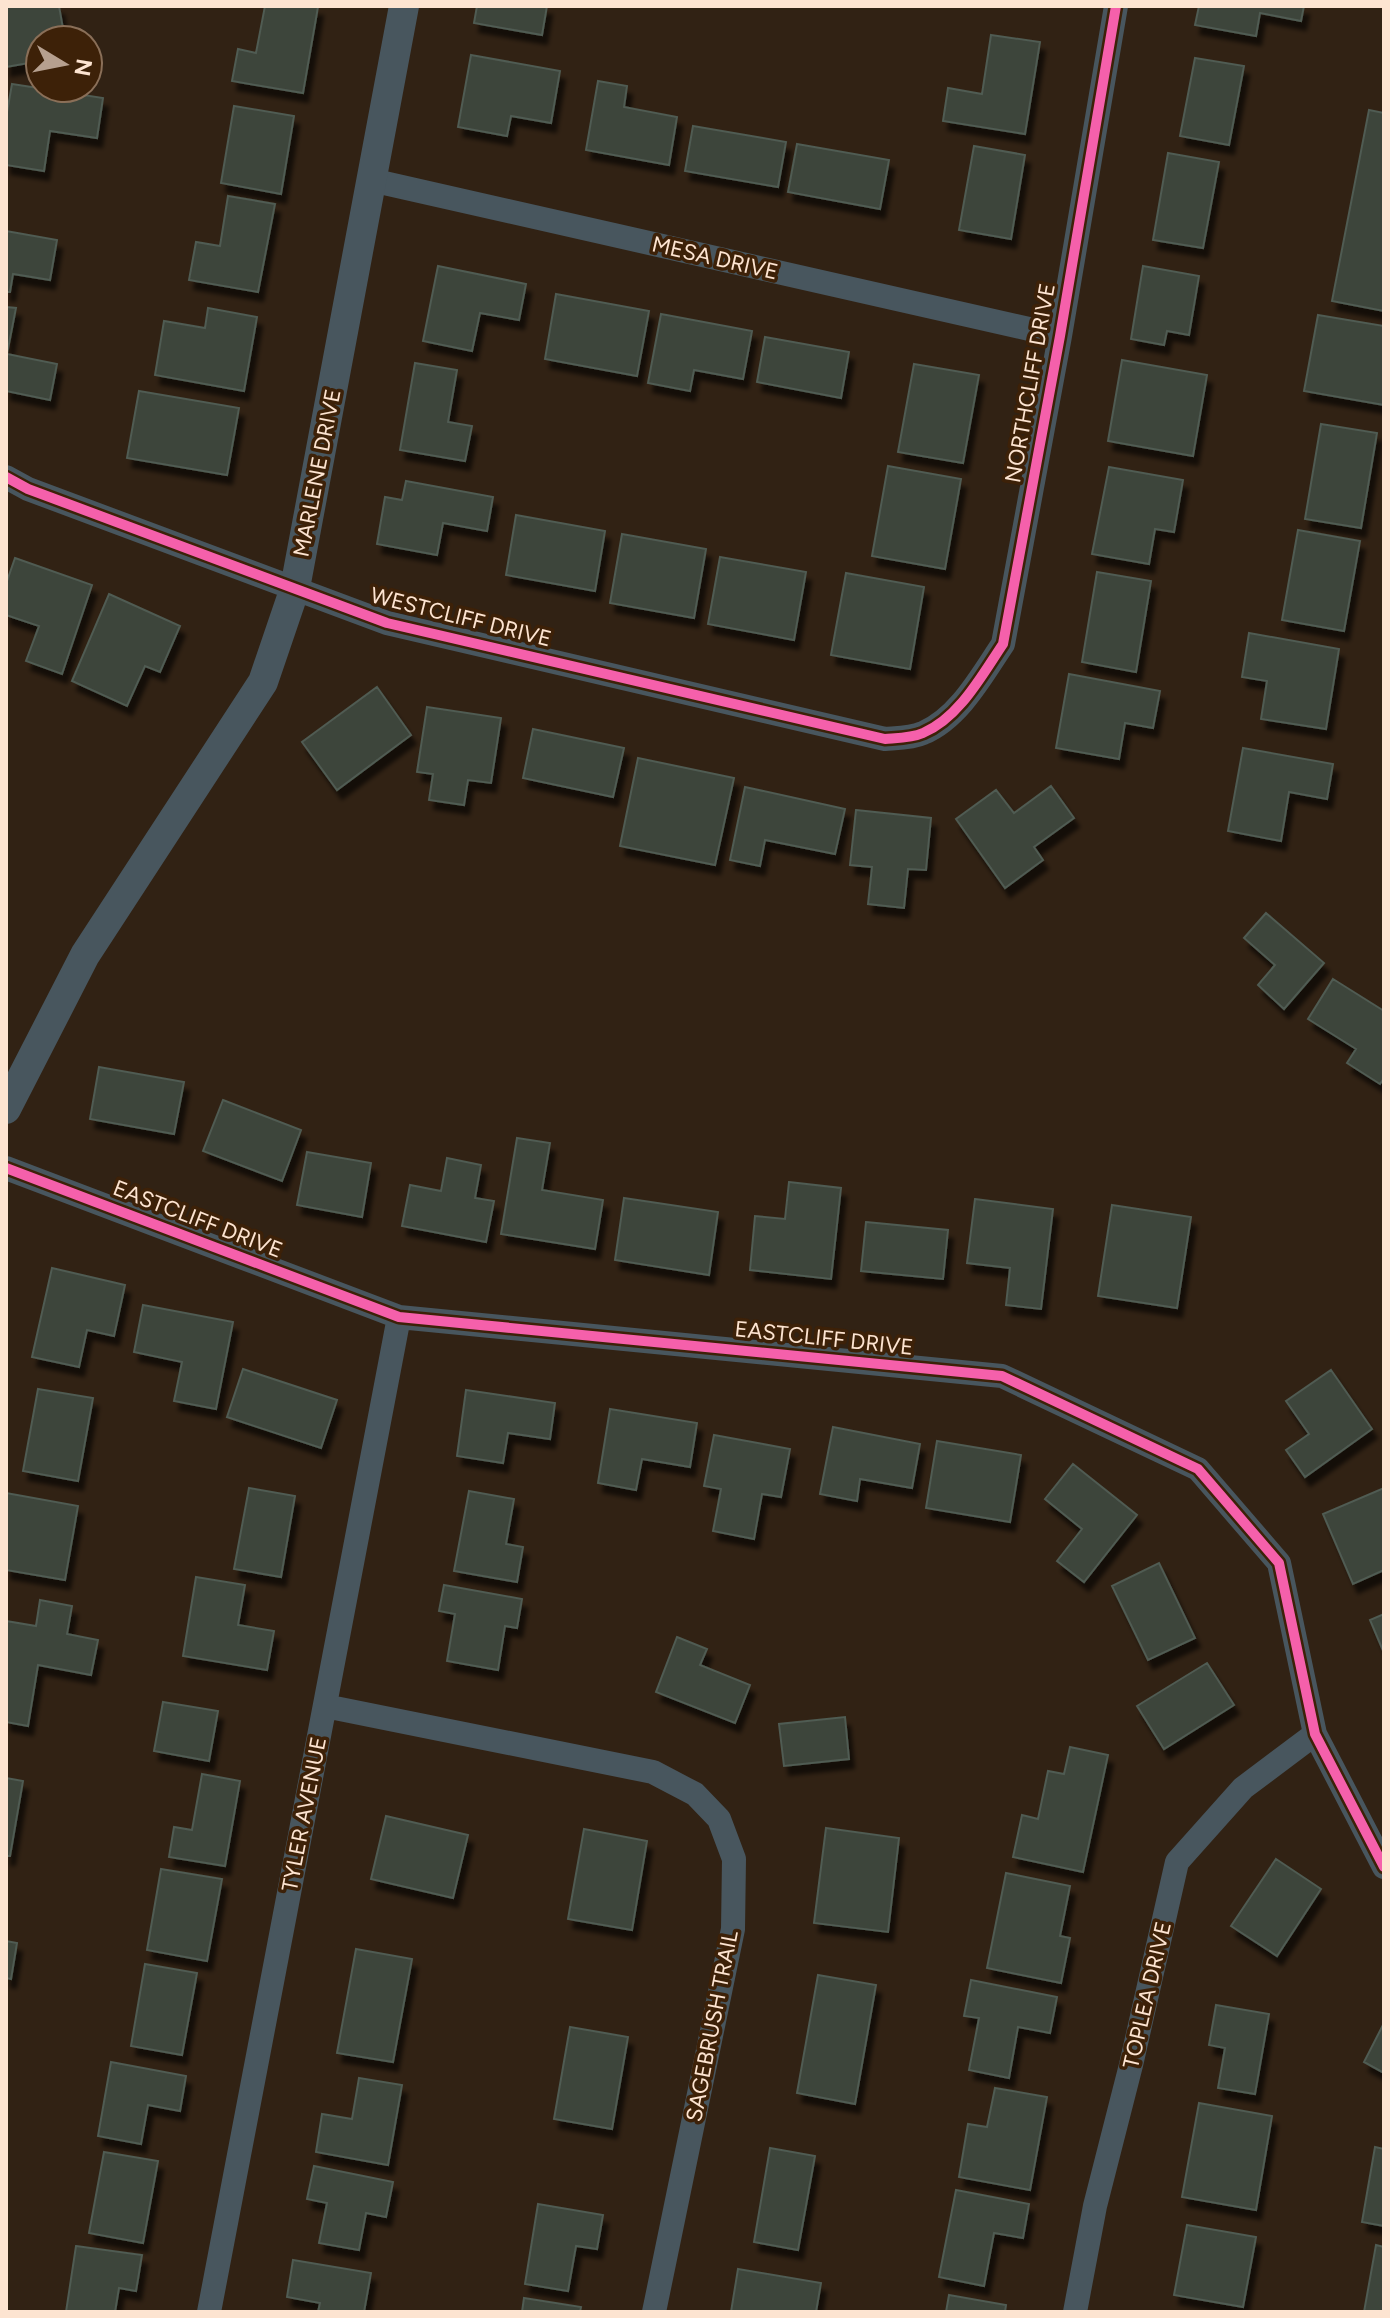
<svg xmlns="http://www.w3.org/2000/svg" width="1390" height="2318" viewBox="0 0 1390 2318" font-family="Figtree,sans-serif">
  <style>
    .building { fill: #3e443b; stroke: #505b52; stroke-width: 2; filter: url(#shadow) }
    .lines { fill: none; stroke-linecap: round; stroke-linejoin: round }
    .minor { stroke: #48565e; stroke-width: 24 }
    .tertiary { stroke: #48565e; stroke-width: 30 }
    .cycleway-casing { stroke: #3d2108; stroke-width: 15 }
    .cycleway { stroke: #f560ab; stroke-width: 10 }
    .labels { text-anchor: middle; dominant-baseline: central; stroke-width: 7; stroke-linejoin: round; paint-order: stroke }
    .street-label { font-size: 22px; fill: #fde4d1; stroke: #3d2108 }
  </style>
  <defs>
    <filter id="shadow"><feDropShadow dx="5" dy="9" stdDeviation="2" flood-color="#0009"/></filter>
  </defs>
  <rect width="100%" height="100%" fill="#312214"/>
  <path class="building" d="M 6,6 L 59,6 L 65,40 L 40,40 L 40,61 L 6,67 Z
    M 265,6 L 318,7 L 303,93 L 232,81 L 238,49 L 256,53 Z
    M 477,6 L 547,6 L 542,35 L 474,23 Z
    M 1199,6 L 1304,6 L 1301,21 L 1260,13 L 1256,36 L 1195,25 Z
    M 991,35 L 1040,42 L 1025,134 L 943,121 L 948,88 L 982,94 Z
    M 471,55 L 560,71 L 551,123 L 511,116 L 507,136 L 458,127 Z
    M 1195,58 L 1244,66 L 1229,145 L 1180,136 Z
    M 598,81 L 627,86 L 624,107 L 677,117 L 669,165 L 586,150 Z
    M 12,84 L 103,98 L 97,138 L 50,131 L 44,171 L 6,165 L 6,118 Z
    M 234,106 L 294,116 L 281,194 L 221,183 Z
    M 1369,110 L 1384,113 L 1384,311 L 1332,301 Z
    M 693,126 L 786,142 L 778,187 L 685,171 Z
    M 797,144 L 889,160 L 880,209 L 788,192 Z
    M 974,146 L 1025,155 L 1011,239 L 959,230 Z
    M 1168,153 L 1219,162 L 1203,248 L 1153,240 Z
    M 228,196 L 275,204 L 258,292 L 189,280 L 196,242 L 220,246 Z
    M 6,231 L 57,240 L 50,280 L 13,274 L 10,292 L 6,292 Z
    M 438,266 L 526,284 L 519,320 L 480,313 L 472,351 L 423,341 Z
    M 1143,266 L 1199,276 L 1189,335 L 1167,331 L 1164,345 L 1131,339 Z
    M 556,294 L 649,311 L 637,376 L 545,359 Z
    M 6,307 L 16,308 L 7,354 L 57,364 L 50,400 L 6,391 Z
    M 208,308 L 257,317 L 244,391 L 155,375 L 164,321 L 205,328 Z
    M 661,314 L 752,331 L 743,379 L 694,370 L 690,391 L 648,383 Z
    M 1318,315 L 1384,326 L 1384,405 L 1304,391 Z
    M 765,337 L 849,352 L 841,398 L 757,382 Z
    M 1122,360 L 1207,375 L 1193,456 L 1108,441 Z
    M 415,363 L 457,370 L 448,422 L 472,426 L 465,461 L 400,450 Z
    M 914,364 L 979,375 L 963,463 L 898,452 Z
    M 139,391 L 239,408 L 227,475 L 127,458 Z
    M 1321,424 L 1377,433 L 1361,528 L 1305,519 Z
    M 888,466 L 961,479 L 945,569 L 872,556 Z
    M 1109,467 L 1183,480 L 1174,532 L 1155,529 L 1149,564 L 1092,554 Z
    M 406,481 L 493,497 L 487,531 L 443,523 L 437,555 L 377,544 L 385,497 L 402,500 Z
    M 516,515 L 605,531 L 595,591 L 506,575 Z
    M 1298,530 L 1360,541 L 1344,631 L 1282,620 Z
    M 622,534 L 706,549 L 694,618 L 610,603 Z
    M 720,557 L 806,572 L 794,640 L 708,624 Z
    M 15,558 L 92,585 L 62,674 L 26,661 L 39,626 L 6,615 L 6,584 Z
    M 1097,572 L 1151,581 L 1136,672 L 1082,662 Z
    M 846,573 L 924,587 L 910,669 L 831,655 Z
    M 109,594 L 180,626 L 160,672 L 145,666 L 127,706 L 72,681 Z
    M 1249,633 L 1339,649 L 1326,729 L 1261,719 L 1267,681 L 1242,677 Z
    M 1069,674 L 1160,691 L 1153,728 L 1125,723 L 1119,759 L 1056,748 Z
    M 377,687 L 411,735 L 337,790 L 302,742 Z
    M 427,707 L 501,718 L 491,783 L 468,780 L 464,805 L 429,800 L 433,774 L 417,772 Z
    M 533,729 L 624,748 L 613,797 L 523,778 Z
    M 1243,748 L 1333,764 L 1327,799 L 1289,792 L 1281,841 L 1228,831 Z
    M 638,758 L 734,778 L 715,865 L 620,846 Z
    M 1051,786 L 1074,818 L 1034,847 L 1043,860 L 1005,888 L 956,819 L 996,790 L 1014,813 Z
    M 745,787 L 845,809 L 835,854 L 765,840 L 760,866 L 730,860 Z
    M 856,810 L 931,818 L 926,870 L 908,869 L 904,908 L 868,904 L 872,867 L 850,865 Z
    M 1266,913 L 1324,963 L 1284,1009 L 1258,985 L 1275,965 L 1244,938 Z
    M 1333,979 L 1384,1011 L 1384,1078 L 1380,1084 L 1347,1063 L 1356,1049 L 1308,1019 Z
    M 99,1067 L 184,1082 L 174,1134 L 90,1119 Z
    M 223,1100 L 301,1130 L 282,1181 L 203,1151 Z
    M 517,1138 L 550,1143 L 542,1190 L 603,1200 L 595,1249 L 501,1234 Z
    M 307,1152 L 371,1163 L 362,1217 L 297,1205 Z
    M 447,1158 L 481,1165 L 475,1198 L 494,1201 L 486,1242 L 402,1226 L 410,1185 L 441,1191 Z
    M 789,1182 L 841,1188 L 831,1279 L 750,1270 L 755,1216 L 785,1219 Z
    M 624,1198 L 718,1212 L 709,1275 L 615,1260 Z
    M 975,1199 L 1053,1209 L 1041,1309 L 1006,1305 L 1010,1268 L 967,1263 Z
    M 1112,1205 L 1191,1217 L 1177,1308 L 1098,1296 Z
    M 866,1222 L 948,1230 L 943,1279 L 861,1271 Z
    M 52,1268 L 125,1285 L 114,1336 L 87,1330 L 79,1367 L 32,1357 Z
    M 143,1305 L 233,1322 L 216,1409 L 174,1401 L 182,1362 L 134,1352 Z
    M 243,1369 L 337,1400 L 321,1448 L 227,1417 Z
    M 1331,1370 L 1372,1429 L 1305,1477 L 1286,1450 L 1309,1434 L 1286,1401 Z
    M 38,1389 L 93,1398 L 78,1481 L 23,1471 Z
    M 466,1390 L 555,1403 L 550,1439 L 508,1433 L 503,1463 L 457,1456 Z
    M 610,1409 L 697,1423 L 690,1467 L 642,1459 L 636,1490 L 598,1483 Z
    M 833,1427 L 920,1444 L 912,1488 L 860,1479 L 857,1501 L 820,1494 Z
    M 714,1435 L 790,1449 L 781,1497 L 762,1494 L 754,1539 L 713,1531 L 721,1489 L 704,1486 Z
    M 937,1441 L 1021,1455 L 1010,1522 L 926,1508 Z
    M 1073,1464 L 1137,1515 L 1084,1582 L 1057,1561 L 1082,1529 L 1045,1499 Z
    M 249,1488 L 295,1496 L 281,1577 L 234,1569 Z
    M 1384,1488 L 1384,1570 L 1353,1584 L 1323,1514 Z
    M 469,1491 L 514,1499 L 506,1544 L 523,1547 L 517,1582 L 454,1571 Z
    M 6,1493 L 78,1506 L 65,1580 L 6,1570 Z
    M 1159,1563 L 1195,1638 L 1148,1660 L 1112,1586 Z
    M 196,1577 L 245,1585 L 238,1625 L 274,1631 L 267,1670 L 183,1656 Z
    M 444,1585 L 522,1599 L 517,1628 L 505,1626 L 498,1670 L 447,1661 L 455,1614 L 439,1611 Z
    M 40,1600 L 72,1606 L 67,1634 L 98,1640 L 91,1675 L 38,1665 L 28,1726 L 6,1722 L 6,1621 L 36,1626 Z
    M 1384,1614 L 1384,1653 L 1370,1620 Z
    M 677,1637 L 707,1649 L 700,1665 L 750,1685 L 735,1723 L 656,1692 Z
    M 1207,1663 L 1234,1705 L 1164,1749 L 1137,1706 Z
    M 163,1702 L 218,1711 L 209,1761 L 154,1751 Z
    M 845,1717 L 849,1759 L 784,1766 L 779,1724 Z
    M 1070,1747 L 1108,1755 L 1083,1872 L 1013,1857 L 1022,1815 L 1038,1819 L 1048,1771 L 1064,1774 Z
    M 202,1774 L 240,1781 L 225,1866 L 169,1857 L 174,1827 L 192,1830 Z
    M 6,1778 L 23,1781 L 10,1856 L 6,1856 Z
    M 386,1816 L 468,1835 L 453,1898 L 371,1879 Z
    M 826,1828 L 899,1838 L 888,1932 L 814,1923 Z
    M 584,1829 L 647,1841 L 632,1930 L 568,1919 Z
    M 1276,1859 L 1321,1889 L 1277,1956 L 1231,1926 Z
    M 161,1869 L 222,1879 L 207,1961 L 147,1950 Z
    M 1006,1873 L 1070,1886 L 1060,1936 L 1070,1938 L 1061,1983 L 987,1968 Z
    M 6,1941 L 17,1943 L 11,1979 L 6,1978 Z
    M 356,1949 L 412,1959 L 393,2062 L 337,2053 Z
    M 145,1964 L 197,1973 L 182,2055 L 131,2046 Z
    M 818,1975 L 876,1985 L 855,2104 L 797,2093 Z
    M 971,1980 L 1057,1997 L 1050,2033 L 1018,2027 L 1009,2078 L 969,2070 L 979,2018 L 964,2016 Z
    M 1216,2005 L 1269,2014 L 1255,2094 L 1218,2088 L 1225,2048 L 1209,2045 Z
    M 1384,2023 L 1384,2073 L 1364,2062 Z
    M 570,2027 L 628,2037 L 612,2129 L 554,2119 Z
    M 111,2062 L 186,2076 L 180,2111 L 148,2105 L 141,2144 L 98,2136 Z
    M 359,2078 L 402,2085 L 388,2165 L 316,2152 L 322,2114 L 352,2119 Z
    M 995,2088 L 1047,2097 L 1030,2190 L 959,2177 L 968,2124 L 987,2127 Z
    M 1199,2103 L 1272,2116 L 1256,2210 L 1182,2197 Z
    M 1375,2147 L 1384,2149 L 1384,2226 L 1362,2222 Z
    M 770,2148 L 815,2156 L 798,2250 L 754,2242 Z
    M 104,2152 L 158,2161 L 143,2243 L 89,2233 Z
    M 314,2166 L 393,2182 L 386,2217 L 366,2213 L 359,2250 L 319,2243 L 327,2203 L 307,2199 Z
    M 956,2190 L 1029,2204 L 1023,2238 L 994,2233 L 984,2286 L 939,2277 Z
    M 538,2204 L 603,2215 L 597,2249 L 576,2246 L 568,2291 L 525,2284 Z
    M 1187,2225 L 1256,2237 L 1243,2307 L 1174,2295 Z
    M 1376,2245 L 1384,2247 L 1384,2312 L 1364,2312 Z
    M 76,2246 L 142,2255 L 136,2291 L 119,2288 L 115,2312 L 66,2312 Z
    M 293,2260 L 371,2273 L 364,2312 L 318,2312 L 320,2303 L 287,2297 Z
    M 738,2269 L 821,2283 L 816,2312 L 731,2312 Z
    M 949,2295 L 1006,2305 L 1005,2312 L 946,2312 Z
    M 524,2298 L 581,2307 L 580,2312 L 522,2312 Z"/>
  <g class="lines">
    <path class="minor" d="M 371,180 L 1060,336
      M 6,477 L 28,489 L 387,623 L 885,739 C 897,738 912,738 923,733 C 959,718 982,675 1003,644 L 1060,336 L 1116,6
      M 6,1168 L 399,1317 L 1002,1376 L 1198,1469 L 1279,1563 L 1315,1734 L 1384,1867
      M 325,1706 L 653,1772 L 695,1794 L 719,1819 L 734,1859 L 733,1929 L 654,2312
      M 209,2312 L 399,1317
      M 1075,2312 L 1095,2206 L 1131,2065 L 1177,1862 L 1243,1788 L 1315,1734"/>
    <path class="tertiary" d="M 6,1109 L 85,955 L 263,682 L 295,588 L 404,6"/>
    <g class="cycleway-casing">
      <path id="cycleway" d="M 6,477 L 28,489 L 387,623 L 885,739 C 897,738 912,738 923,733 C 959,718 982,675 1003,644 L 1060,336 L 1116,6
        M 6,1168 L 399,1317 L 1002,1376 L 1198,1469 L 1279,1563 L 1315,1734 L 1384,1867"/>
    </g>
    <use href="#cycleway" class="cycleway"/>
  </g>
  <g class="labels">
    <g class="street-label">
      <text transform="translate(715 258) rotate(13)">MESA DRIVE</text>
      <text transform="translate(1030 383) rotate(-80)">NORTHCLIFF DRIVE</text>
      <text transform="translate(317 473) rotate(-79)">MARLENE DRIVE</text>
      <text transform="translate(461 617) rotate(14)">WESTCLIFF DRIVE</text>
      <text transform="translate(198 1219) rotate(21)">EASTCLIFF DRIVE</text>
      <text transform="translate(824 1338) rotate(6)">EASTCLIFF DRIVE</text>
      <text transform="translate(304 1814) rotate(-79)">TYLER AVENUE</text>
      <text transform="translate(1147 1995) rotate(-77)">TOPLEA DRIVE</text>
      <text transform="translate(712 2026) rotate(-79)">SAGEBRUSH TRAIL</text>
    </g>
  </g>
  <rect width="1390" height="2318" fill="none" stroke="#fde4d1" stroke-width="16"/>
  <g transform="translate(64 64) rotate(100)"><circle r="38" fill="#3d2108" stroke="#8a6f58" stroke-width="2"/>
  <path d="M0-6L14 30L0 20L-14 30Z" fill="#b6a08f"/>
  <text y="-12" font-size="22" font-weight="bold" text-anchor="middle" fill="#fde4d1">N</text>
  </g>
</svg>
